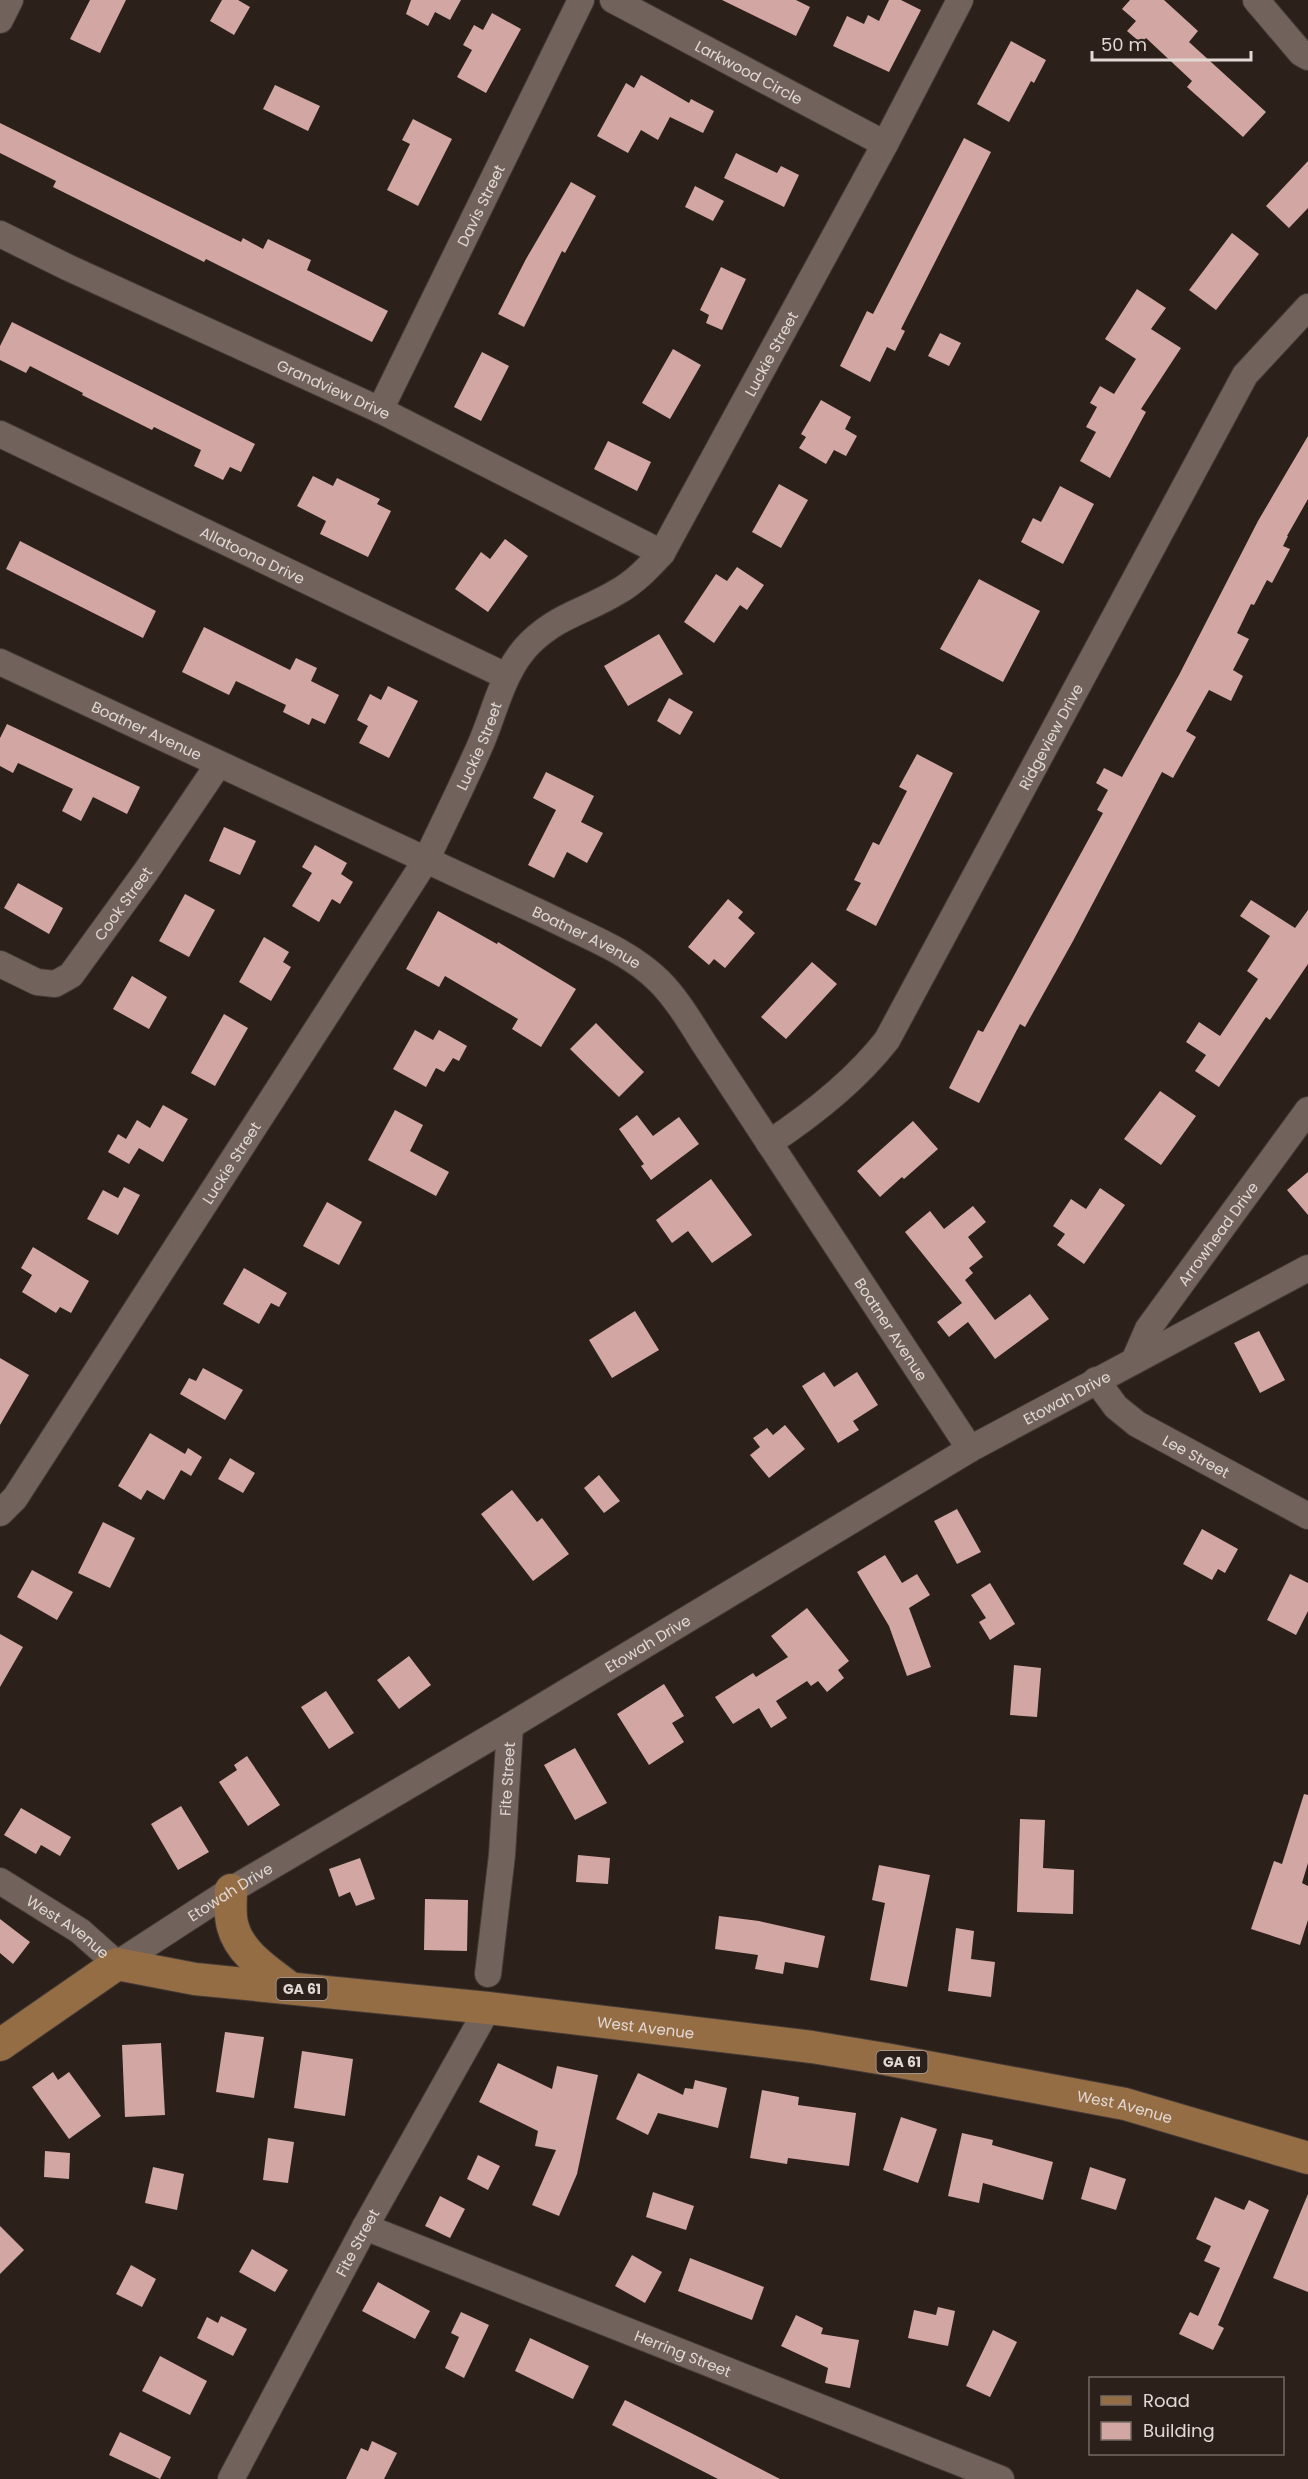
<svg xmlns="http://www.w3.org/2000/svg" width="1308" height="2479" viewBox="0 0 1308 2479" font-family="Poppins,sans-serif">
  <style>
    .building { fill: #d2a7a3 }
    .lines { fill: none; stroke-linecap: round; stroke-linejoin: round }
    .minor-casing { stroke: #453b37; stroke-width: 28 }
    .major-casing { stroke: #453b37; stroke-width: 34 }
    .minor { stroke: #71635c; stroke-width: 26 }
    .major { stroke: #956d45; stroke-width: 32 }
    .labels { text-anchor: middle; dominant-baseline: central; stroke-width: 6; stroke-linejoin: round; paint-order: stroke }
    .shield { fill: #2c201a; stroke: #aba19c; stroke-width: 1.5 }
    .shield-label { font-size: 14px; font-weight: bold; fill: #e1d8d4 }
    .street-label { font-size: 15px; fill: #e1d8d4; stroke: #2c201a }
  </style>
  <rect width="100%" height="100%" fill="#2c201a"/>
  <path class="building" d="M 90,0 L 126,0 L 100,53 L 70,39 Z
    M 222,0 L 238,0 L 250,7 L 234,35 L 210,21 Z
    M 411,0 L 461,0 L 450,20 L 435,12 L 428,26 L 406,14 Z
    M 722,0 L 796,0 L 810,7 L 796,36 Z
    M 889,0 L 901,0 L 921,10 L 889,72 L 833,46 L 847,16 L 864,24 L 868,15 L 879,21 Z
    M 1130,0 L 1164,0 L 1198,31 L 1189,42 L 1266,112 L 1243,137 L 1187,87 L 1192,81 L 1146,38 L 1141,43 L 1127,31 L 1136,21 L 1122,9 Z
    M 492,13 L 521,29 L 486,93 L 457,77 L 472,50 L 463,45 L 474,25 L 483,30 Z
    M 1011,41 L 1046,60 L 1034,83 L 1031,81 L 1009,122 L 977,104 Z
    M 641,75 L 689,103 L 691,99 L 714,111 L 703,133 L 670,117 L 658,140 L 641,130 L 628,153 L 597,136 L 626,83 L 634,88 Z
    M 275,85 L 320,106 L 308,131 L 263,109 Z
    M 413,119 L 452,139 L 418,206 L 387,190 L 410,144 L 402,140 Z
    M 0,123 L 241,242 L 243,238 L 263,249 L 268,239 L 311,260 L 307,270 L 388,311 L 372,342 L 206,259 L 204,262 L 53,187 L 56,181 L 0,153 Z
    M 964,138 L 991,152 L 901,329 L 905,331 L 895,351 L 887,347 L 870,382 L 840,366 L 867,311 L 873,314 Z
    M 736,153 L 777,173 L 781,166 L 799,175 L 784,207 L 724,178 Z
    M 1308,161 L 1308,208 L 1289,228 L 1266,206 Z
    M 571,182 L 596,196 L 565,253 L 562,251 L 524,327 L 498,314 L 526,259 Z
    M 695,186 L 724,201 L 713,221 L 685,207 Z
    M 1232,233 L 1259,254 L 1216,310 L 1189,290 Z
    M 721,267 L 746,279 L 722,330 L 706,323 L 709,315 L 700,310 Z
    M 1137,289 L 1166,308 L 1151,329 L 1181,348 L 1141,409 L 1146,412 L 1110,478 L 1080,461 L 1096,432 L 1086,427 L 1097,407 L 1090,403 L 1100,386 L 1114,394 L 1136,359 L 1105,339 Z
    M 12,322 L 255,444 L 241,472 L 230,467 L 223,480 L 194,466 L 201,450 L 154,427 L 152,430 L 82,395 L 83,393 L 30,366 L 26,373 L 0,360 L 0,346 Z
    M 940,333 L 961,343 L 949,366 L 928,356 Z
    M 673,349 L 701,365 L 670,419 L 642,403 Z
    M 482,352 L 509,366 L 481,421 L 454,407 Z
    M 821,400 L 851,417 L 845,429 L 857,436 L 846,456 L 834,450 L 826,464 L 799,448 L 806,437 L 801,434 Z
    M 1308,436 L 1308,499 L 1287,536 L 1288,536 L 1283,546 L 1290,549 L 1272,583 L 1267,580 L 1254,605 L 1251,604 L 1237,633 L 1249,639 L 1233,670 L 1243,676 L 1231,701 L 1209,690 L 1186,731 L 1196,737 L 1173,778 L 1162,772 L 1073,941 L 1025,1027 L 1020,1024 L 979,1103 L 949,1088 L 978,1030 L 983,1032 L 1103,813 L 1097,810 L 1108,790 L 1096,783 L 1104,768 L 1122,777 L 1179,675 L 1258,521 Z
    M 608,441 L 651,462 L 637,491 L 594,469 Z
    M 313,476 L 333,486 L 337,478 L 380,499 L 377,504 L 391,511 L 368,557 L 320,534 L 326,521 L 297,506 Z
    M 779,484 L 808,500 L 781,548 L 752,532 Z
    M 1060,486 L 1094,504 L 1063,564 L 1021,542 L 1033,518 L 1041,522 Z
    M 505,539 L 528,556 L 488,612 L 455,589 L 481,552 L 490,559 Z
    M 20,541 L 156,611 L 143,638 L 6,569 Z
    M 737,567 L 764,585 L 747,610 L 740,605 L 714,643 L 684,622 L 716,574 L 727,581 Z
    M 979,579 L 1040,611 L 1003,682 L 940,649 Z
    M 204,627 L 290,670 L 296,658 L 317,668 L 311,681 L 339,695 L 325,724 L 312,718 L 309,725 L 283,712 L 286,705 L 236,681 L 229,695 L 182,672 Z
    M 659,634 L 683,674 L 628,706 L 604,666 Z
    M 388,686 L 418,701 L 389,758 L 359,743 L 368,726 L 357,720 L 370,694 L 381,700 Z
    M 669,698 L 693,712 L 680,735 L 657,721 Z
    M 7,724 L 140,787 L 127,814 L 93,797 L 81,821 L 62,811 L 73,789 L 18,763 L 13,773 L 0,766 L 0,738 Z
    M 917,754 L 953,773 L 876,926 L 846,910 L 861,883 L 854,880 L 873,842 L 879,845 L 907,791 L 899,787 Z
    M 546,772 L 594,796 L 581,822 L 603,833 L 587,863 L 567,852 L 554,878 L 528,865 L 556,810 L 533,798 Z
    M 224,827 L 256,841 L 240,875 L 209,861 Z
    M 315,845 L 347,863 L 341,874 L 353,882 L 340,904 L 332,899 L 319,922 L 292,906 L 312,873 L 302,867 Z
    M 18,883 L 63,908 L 49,934 L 4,908 Z
    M 185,894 L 215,910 L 189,957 L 159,941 Z
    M 728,899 L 743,912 L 738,918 L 755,933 L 725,968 L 714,959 L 709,965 L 688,947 Z
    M 1251,900 L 1295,928 L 1308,910 L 1308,964 L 1270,1020 L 1266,1017 L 1219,1087 L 1195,1071 L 1206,1055 L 1186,1042 L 1199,1022 L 1220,1036 L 1258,979 L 1247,971 L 1270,936 L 1240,916 Z
    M 438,911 L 497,944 L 498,942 L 576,989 L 541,1047 L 512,1029 L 518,1019 L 445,976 L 439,987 L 406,969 Z
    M 264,937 L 289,952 L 283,962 L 291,967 L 271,1001 L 239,982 Z
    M 812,962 L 837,984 L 786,1039 L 761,1017 Z
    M 132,976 L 167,997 L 149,1029 L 113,1009 Z
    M 224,1014 L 248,1028 L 215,1086 L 191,1073 Z
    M 596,1023 L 644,1072 L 619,1097 L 570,1049 Z
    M 415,1030 L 433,1040 L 439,1030 L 467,1046 L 459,1061 L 453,1058 L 444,1072 L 436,1068 L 426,1087 L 393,1069 Z
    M 1160,1091 L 1196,1116 L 1161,1165 L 1124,1139 Z
    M 163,1105 L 188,1119 L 163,1162 L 139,1148 L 129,1164 L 108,1152 L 118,1134 L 126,1139 L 137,1120 L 150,1128 Z
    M 395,1110 L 423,1125 L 410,1151 L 449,1172 L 436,1196 L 368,1160 Z
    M 637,1115 L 653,1136 L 679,1117 L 699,1144 L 651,1180 L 641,1166 L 644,1164 L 619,1129 Z
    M 913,1121 L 938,1149 L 904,1179 L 902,1177 L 880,1197 L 857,1171 Z
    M 1308,1172 L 1308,1215 L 1287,1190 Z
    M 711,1179 L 752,1235 L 712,1263 L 688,1231 L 672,1243 L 656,1220 Z
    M 124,1187 L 140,1195 L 118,1235 L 87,1219 L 103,1190 L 118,1198 Z
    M 1100,1188 L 1125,1205 L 1084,1264 L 1057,1245 L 1065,1234 L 1053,1226 L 1071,1199 L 1086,1209 Z
    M 327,1202 L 362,1222 L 339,1265 L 303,1246 Z
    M 973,1206 L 986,1222 L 968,1237 L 983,1257 L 969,1268 L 973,1273 L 965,1280 L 995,1320 L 1030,1294 L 1049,1319 L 995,1359 L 968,1322 L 949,1337 L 937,1322 L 962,1303 L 905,1232 L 930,1211 L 944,1229 Z
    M 33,1247 L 89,1281 L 71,1313 L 60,1307 L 56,1313 L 22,1292 L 32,1275 L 21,1268 Z
    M 244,1268 L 287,1293 L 279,1307 L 271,1303 L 259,1324 L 223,1304 Z
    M 635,1311 L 659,1350 L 612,1378 L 589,1340 Z
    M 1259,1331 L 1285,1380 L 1260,1393 L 1234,1343 Z
    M 0,1358 L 29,1375 L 0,1425 Z
    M 203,1368 L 243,1390 L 225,1420 L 180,1394 L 189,1378 L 196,1381 Z
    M 824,1372 L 834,1387 L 857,1372 L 878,1405 L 853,1421 L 859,1430 L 838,1443 L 802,1386 Z
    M 785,1425 L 805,1449 L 769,1478 L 750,1455 L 760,1447 L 753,1438 L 767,1428 L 773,1435 Z
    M 150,1433 L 185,1454 L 188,1448 L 202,1457 L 191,1476 L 181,1470 L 164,1500 L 147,1490 L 141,1500 L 118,1486 Z
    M 230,1458 L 255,1473 L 243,1493 L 218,1479 Z
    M 599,1475 L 620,1501 L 604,1513 L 584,1488 Z
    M 512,1490 L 537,1522 L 542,1518 L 569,1554 L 533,1581 L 481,1514 Z
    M 957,1509 L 981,1552 L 957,1564 L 934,1521 Z
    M 103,1522 L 135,1538 L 110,1588 L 78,1573 Z
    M 1202,1529 L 1238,1549 L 1225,1573 L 1218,1569 L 1212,1580 L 1183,1564 Z
    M 885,1555 L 902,1583 L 917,1574 L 930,1595 L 909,1608 L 931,1667 L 907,1676 L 889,1626 L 857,1572 Z
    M 32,1570 L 73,1592 L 57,1620 L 17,1597 Z
    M 1290,1574 L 1308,1583 L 1308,1611 L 1296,1635 L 1267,1620 Z
    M 990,1583 L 1015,1624 L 990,1640 L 979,1622 L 986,1618 L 971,1595 Z
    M 807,1608 L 849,1661 L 838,1670 L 844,1678 L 827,1692 L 818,1681 L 811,1686 L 807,1681 L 776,1701 L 787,1718 L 771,1728 L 759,1708 L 733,1724 L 715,1697 L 753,1673 L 756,1677 L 788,1657 L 771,1636 Z
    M 0,1634 L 23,1647 L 0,1687 Z
    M 409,1656 L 431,1685 L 399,1709 L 377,1680 Z
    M 1014,1665 L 1041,1668 L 1037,1717 L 1010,1715 Z
    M 664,1684 L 684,1716 L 672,1723 L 684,1742 L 649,1765 L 617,1714 Z
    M 326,1691 L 354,1733 L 329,1749 L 301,1707 Z
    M 575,1748 L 607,1803 L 575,1820 L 544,1765 Z
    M 247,1756 L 280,1805 L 248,1826 L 219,1782 L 237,1770 L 234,1765 Z
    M 1304,1794 L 1308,1795 L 1308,1863 L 1302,1883 L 1308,1886 L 1308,1920 L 1300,1945 L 1251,1929 L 1274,1861 L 1282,1864 Z
    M 181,1806 L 209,1852 L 178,1870 L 151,1824 Z
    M 21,1808 L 71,1837 L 60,1856 L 41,1845 L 36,1854 L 4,1835 Z
    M 1020,1819 L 1045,1820 L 1043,1868 L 1074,1870 L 1073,1914 L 1017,1912 Z
    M 578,1855 L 610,1858 L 608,1884 L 576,1882 Z
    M 360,1858 L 375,1899 L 356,1906 L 350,1892 L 339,1897 L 329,1869 Z
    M 879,1865 L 930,1875 L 907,1987 L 870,1980 L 885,1903 L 872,1900 Z
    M 425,1899 L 468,1900 L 467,1951 L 424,1950 Z
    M 719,1916 L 759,1921 L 825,1936 L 818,1968 L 785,1962 L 783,1974 L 755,1969 L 758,1955 L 715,1949 Z
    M 0,1919 L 30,1942 L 13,1964 L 0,1953 Z
    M 956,1928 L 974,1931 L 971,1959 L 995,1962 L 991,1997 L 948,1991 Z
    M 225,2032 L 264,2037 L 254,2098 L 216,2092 Z
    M 161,2043 L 165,2115 L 125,2117 L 122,2045 Z
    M 302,2051 L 353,2059 L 345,2116 L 294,2108 Z
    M 498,2063 L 552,2089 L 557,2066 L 598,2075 L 577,2174 L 559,2216 L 532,2205 L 556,2150 L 535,2146 L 538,2131 L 479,2102 Z
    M 53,2072 L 58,2080 L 69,2072 L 101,2116 L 69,2139 L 32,2087 Z
    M 638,2073 L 683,2095 L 685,2088 L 693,2089 L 695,2080 L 727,2088 L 718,2128 L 658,2113 L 648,2135 L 616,2119 Z
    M 762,2090 L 799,2097 L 798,2105 L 856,2113 L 849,2166 L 788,2158 L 787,2164 L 750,2158 Z
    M 901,2117 L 937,2129 L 918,2183 L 883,2170 Z
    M 962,2133 L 993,2140 L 992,2145 L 1053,2162 L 1043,2200 L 983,2183 L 979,2203 L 948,2196 Z
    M 268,2138 L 294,2142 L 288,2183 L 263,2180 Z
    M 45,2151 L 70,2153 L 69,2179 L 44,2177 Z
    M 478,2155 L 500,2166 L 488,2190 L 467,2179 Z
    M 153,2167 L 184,2174 L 177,2210 L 145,2203 Z
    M 1090,2167 L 1126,2179 L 1116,2210 L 1081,2199 Z
    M 653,2192 L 694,2206 L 686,2230 L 646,2217 Z
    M 1308,2194 L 1308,2292 L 1273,2278 Z
    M 440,2196 L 465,2209 L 450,2238 L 425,2226 Z
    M 1215,2197 L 1244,2210 L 1249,2200 L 1269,2210 L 1218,2325 L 1224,2328 L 1213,2350 L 1179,2334 L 1190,2312 L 1198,2316 L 1220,2268 L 1204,2261 L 1211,2246 L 1196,2239 Z
    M 0,2226 L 24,2250 L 0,2274 Z
    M 252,2249 L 288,2270 L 275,2292 L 239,2272 Z
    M 632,2255 L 662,2272 L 645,2303 L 615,2286 Z
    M 690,2258 L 764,2287 L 752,2320 L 678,2291 Z
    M 131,2265 L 156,2279 L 142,2307 L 116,2294 Z
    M 378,2282 L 430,2311 L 415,2339 L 362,2311 Z
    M 938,2307 L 955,2311 L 948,2346 L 908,2338 L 914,2310 L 936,2315 Z
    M 461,2312 L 489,2325 L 464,2378 L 445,2368 L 459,2337 L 451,2333 Z
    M 796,2315 L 823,2328 L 821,2334 L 859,2340 L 850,2388 L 825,2383 L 828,2368 L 781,2346 Z
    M 221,2316 L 247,2329 L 233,2356 L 197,2338 L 207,2317 L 218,2323 Z
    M 993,2330 L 1017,2342 L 990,2397 L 966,2386 Z
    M 530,2338 L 589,2366 L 573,2399 L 515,2371 Z
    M 160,2356 L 207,2381 L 190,2415 L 142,2391 Z
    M 625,2400 L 693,2434 L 780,2479 L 718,2479 L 612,2425 Z
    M 120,2432 L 171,2457 L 160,2479 L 109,2455 Z
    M 372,2441 L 397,2453 L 384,2479 L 346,2479 L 361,2448 L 368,2451 Z"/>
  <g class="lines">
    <g class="minor-casing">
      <g id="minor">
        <path id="s1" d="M 613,0 L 885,144"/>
        <path d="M 1256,0 L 1301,53 L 1308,57"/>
        <path d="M 0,20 L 10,0"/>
        <path id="s2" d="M 0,234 L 69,268 L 380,410 L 662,553"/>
        <path id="s3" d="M 380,410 L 581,0"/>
        <path id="s4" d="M 0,434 L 506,676"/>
        <path id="s5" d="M 0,662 L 547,916 C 584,935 629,951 659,981 C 677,999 691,1023 705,1045 L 970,1449"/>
        <path id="s6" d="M 0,964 L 37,982 L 55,984 L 71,975 L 145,873 L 218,765"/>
        <path id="s7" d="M 769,1143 C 813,1114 855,1081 887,1040 L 1245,375 L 1308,307"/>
        <path id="s8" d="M 1134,1361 L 1148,1329 L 1308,1110"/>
        <path id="s9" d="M 1096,1380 L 1116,1407 L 1137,1424 L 1308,1516"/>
        <path id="s10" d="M 0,1513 L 15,1498 L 426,860 C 444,823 462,786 479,748 C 495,713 502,670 531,642 C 559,615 586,611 617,592 C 635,582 648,568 662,553 L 885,144 L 960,0"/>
        <path id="s11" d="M 0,1881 L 80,1931 L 117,1964 L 231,1890 L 510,1726 L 970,1449 L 1308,1268"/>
        <path id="s12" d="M 488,1974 L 502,1855 L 510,1726"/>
        <path id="s13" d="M 365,2227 L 1001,2479"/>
        <path id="s14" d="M 231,2479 L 365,2227 L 488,2008"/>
      </g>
    </g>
    <g class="major-casing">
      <g id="major">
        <path d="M 231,1890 C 231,1902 229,1915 233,1927 C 240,1954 270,1972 290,1988"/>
        <path id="s15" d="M 0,2045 L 117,1964 L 195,1979 L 488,2008 L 812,2047 L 885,2059 L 1125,2104 L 1308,2158"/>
      </g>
    </g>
    <use href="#minor" class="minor"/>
    <use href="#major" class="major"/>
  </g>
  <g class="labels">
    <g class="shield">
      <rect x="276.5" y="1978" width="51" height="22" rx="4.5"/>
      <rect x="876.5" y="2051" width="51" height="22" rx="4.5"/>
    </g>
    <g class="shield-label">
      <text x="302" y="1989">GA 61</text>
      <text x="902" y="2062">GA 61</text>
    </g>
    <g class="street-label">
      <text stroke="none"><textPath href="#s1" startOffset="154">Larkwood Circle</textPath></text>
      <text stroke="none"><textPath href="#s3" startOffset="228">Davis Street</textPath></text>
      <text stroke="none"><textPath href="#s10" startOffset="1410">Luckie Street</textPath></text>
      <text stroke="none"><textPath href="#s2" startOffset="368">Grandview Drive</textPath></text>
      <text stroke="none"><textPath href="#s4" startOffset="280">Allatoona Drive</textPath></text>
      <text stroke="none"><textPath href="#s5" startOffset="162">Boatner Avenue</textPath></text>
      <text stroke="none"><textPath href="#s7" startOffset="502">Ridgeview Drive</textPath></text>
      <text stroke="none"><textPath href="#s10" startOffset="906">Luckie Street</textPath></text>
      <text stroke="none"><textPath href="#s6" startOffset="166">Cook Street</textPath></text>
      <text stroke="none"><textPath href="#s5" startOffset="648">Boatner Avenue</textPath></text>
      <text stroke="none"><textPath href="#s10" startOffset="420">Luckie Street</textPath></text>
      <text stroke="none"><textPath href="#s8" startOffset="153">Arrowhead Drive</textPath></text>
      <text stroke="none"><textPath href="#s5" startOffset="1152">Boatner Avenue</textPath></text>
      <text stroke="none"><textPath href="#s11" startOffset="1250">Etowah Drive</textPath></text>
      <text stroke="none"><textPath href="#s9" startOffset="128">Lee Street</textPath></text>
      <text stroke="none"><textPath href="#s11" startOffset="764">Etowah Drive</textPath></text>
      <text stroke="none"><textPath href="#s12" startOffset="196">Fite Street</textPath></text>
      <text stroke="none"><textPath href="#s11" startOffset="278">Etowah Drive</textPath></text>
      <text stroke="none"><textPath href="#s11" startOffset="82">West Avenue</textPath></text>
      <text stroke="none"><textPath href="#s15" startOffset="675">West Avenue</textPath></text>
      <text stroke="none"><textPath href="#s15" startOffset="1161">West Avenue</textPath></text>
      <text stroke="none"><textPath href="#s14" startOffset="268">Fite Street</textPath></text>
      <text stroke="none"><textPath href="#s13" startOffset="342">Herring Street</textPath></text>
    </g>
  </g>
  <rect x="1089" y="2377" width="195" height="78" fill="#2c201a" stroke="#746a64" stroke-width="1.5"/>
  <rect x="1101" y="2396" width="30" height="9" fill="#956d45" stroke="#746a64" stroke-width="1.5"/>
  <text x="1143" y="2407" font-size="18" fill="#e1d8d4">Road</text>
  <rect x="1101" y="2422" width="30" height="18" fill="#d2a7a3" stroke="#746a64" stroke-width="1.5"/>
  <text x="1143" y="2437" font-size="18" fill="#e1d8d4">Building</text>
  <path d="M1092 51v9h159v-9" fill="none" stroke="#e1d8d4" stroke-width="3"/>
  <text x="1101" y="51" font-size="18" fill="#e1d8d4" stroke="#2c201a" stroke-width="4.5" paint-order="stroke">50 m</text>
</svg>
